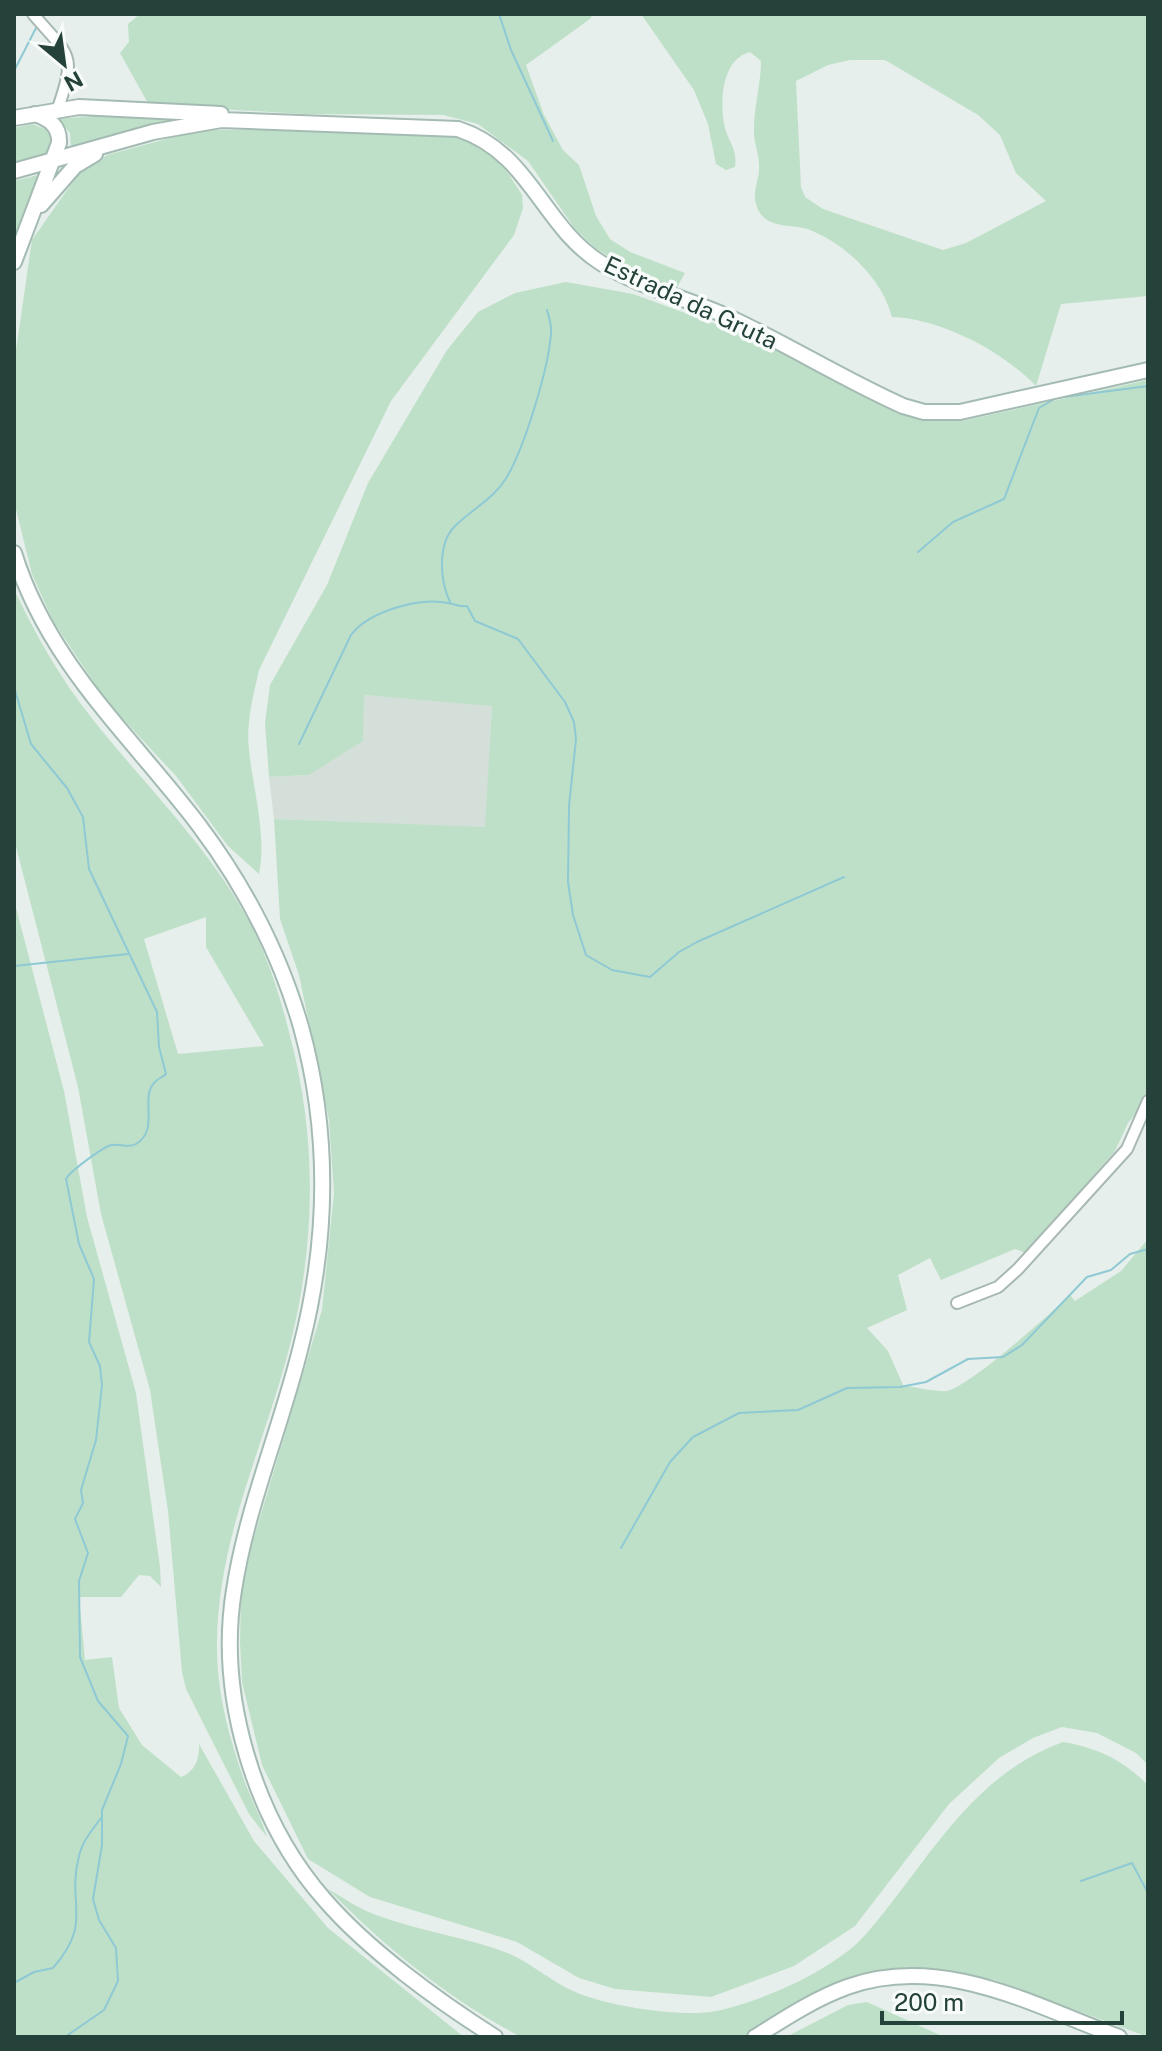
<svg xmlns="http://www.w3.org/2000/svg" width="1162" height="2051" viewBox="0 0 1162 2051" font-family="'Public Sans',sans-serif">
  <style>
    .built { fill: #d4dfda }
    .green { fill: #bfe0c8; fill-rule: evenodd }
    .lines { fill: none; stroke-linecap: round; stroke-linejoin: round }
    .stream { stroke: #8ec9d4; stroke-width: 2 }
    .street-casing { stroke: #a8b8b2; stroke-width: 14 }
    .secondary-casing { stroke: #a4bbb3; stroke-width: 18 }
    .street { stroke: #fff; stroke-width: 10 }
    .secondary { stroke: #fff; stroke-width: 14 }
    .labels { text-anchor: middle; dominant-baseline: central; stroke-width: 7; stroke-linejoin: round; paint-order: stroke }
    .street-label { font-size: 24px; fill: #24423a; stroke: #f7fbf9 }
  </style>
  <rect width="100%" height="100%" fill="#e6efeb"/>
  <path class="built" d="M 364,695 L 492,705 L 486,828 L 274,819 L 269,777 L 309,775 Z"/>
  <path class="green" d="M 140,14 L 593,14 L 590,19 L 526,65 L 544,115 L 563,150 L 579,165 L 596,216 L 610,239 L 630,252 L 685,273 L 676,289 L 626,268 L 594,247 L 575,229 L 528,161 L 478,124 L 443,115 L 304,114 L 149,105 L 120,53 L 129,42 L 128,24 Z
    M 641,14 L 1148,14 L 1148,296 L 1061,304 L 1036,386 C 1002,351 942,319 892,317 C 882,279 847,245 810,230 C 793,223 765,230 757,207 C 751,192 760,180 759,165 C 759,153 753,141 754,129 C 754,106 761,84 761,61 L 750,52 C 722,59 720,99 724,124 C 727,140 738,149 735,167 L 726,170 L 716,164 L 708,124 L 694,90 ZM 850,60 L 885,60 L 978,115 L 1000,135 L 1016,173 L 1046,201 L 966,243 L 943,250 L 823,209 L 805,197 L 801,187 L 796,81 L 828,65 Z
    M 120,114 L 190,118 L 71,150 L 70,133 L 58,119 Z
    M 32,124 L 50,131 L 53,152 L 14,166 L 14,128 Z
    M 214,130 L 430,130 L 469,137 L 501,162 L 522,195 L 523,208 L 514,235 L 391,401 L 259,670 C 253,696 246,723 249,750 C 253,789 267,836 259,874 L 228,846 L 176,776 L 107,702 L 53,621 L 32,574 L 14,501 L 14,364 L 32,240 L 79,173 L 107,155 L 181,135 Z
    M 46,173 L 18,240 L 14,226 L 14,181 Z
    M 566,282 L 633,294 L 770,344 L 888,409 L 929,420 L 962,421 L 1148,380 L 1148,1098 L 1128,1123 L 1115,1151 L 1026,1253 L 1015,1249 L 941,1280 L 930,1258 L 898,1275 L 907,1310 L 867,1328 L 888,1351 L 903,1385 C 912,1387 938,1392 946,1391 C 968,1388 1051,1313 1070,1295 L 1075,1301 L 1121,1271 L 1148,1239 L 1148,1765 L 1136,1753 L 1097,1733 L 1062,1727 L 1033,1738 L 999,1758 L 949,1804 L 855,1926 L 794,1966 L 711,1997 L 615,1989 L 579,1978 L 517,1942 L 370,1897 L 308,1859 L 262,1765 L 242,1682 L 240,1642 L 241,1596 L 252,1544 L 322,1310 L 334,1193 L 329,1120 L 299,975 L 280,919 L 274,819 L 485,827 L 492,706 L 364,695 L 363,741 L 309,775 L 269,777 L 265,723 L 270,685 L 327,585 L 368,483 L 447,350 L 478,312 L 515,293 Z
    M 14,589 C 35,634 60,678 91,717 C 145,786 211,848 252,927 C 269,961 281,999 290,1036 C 317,1137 316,1243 290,1345 C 263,1451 215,1542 217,1654 C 218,1697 230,1740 244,1780 C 251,1799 261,1817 267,1837 L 249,1814 L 186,1689 L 182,1672 L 168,1511 L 150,1390 L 101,1214 L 78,1087 L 14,839 ZM 206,917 L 206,947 L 264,1046 L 178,1054 L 144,939 Z
    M 14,900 L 64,1091 L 87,1217 L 136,1393 L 160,1567 L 161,1587 L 150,1576 L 139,1575 L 121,1597 L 79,1597 L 85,1660 L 112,1657 L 119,1708 L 142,1745 L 181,1777 C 195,1772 200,1758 199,1744 L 254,1841 L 328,1928 L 464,2037 L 14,2037 Z
    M 1063,1742 C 1098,1748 1123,1760 1148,1785 L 1148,2037 L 995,1980 L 935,1969 L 869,1975 L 827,1988 L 743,2037 L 521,2037 C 450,2000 383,1946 328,1889 C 344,1898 359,1909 376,1915 C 419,1931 467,1937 510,1954 C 532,1964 551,1981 573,1991 C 606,2006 681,2018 716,2011 C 761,2002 836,1969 866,1934 C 928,1863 969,1776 1063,1742 Z
    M 867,2002 L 944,2037 L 786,2037 L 848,2005 Z"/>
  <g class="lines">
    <path class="stream" d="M 499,14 L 511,50 L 553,141
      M 14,71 L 36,28
      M 918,552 L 953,522 L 1004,499 L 1039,408 L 1056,398 L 1148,386
      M 450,602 C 440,581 437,544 455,526 C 471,510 493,499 505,480 C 524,450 548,370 551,334 C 552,326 549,317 547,310
      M 14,687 L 31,744 L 67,788 L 83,817 L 89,869 L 157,1012 L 159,1047 L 166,1074 C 163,1077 159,1078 156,1081 C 138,1096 161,1129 136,1144 C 128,1149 119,1143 111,1145 C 102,1148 70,1171 66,1179 L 79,1244 L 94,1279 L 89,1342 L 100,1366 L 102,1385 L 96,1440 L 81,1490 L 83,1503 L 75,1519 L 88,1553 L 79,1581 L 80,1657 L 98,1701 L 128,1736 L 121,1764 L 102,1810 L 102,1845 L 93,1899 L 99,1920 L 116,1948 L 118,1981 L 104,2010 L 65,2037
      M 299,744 L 351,635 C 369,611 420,597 448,603 C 455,604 458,607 467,606 L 475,621 L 518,639 L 565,702 L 574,722 L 576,739 L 569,806 L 568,882 L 573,915 L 586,955 L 612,970 L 650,977 L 679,952 L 697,942 L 844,877
      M 14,966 L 128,954
      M 621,1548 L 670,1462 L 693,1437 L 739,1413 L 798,1410 L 847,1388 L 900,1387 L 926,1382 L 968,1359 L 1003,1357 L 1022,1345 L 1087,1277 L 1111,1270 L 1130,1254 L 1148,1249
      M 1081,1881 L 1132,1863 L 1148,1893 L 1148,1919
      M 14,1983 L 34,1972 L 53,1968 C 94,1921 66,1905 79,1856 C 82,1842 92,1830 101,1818"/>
    <g class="street-casing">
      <path id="street" d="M 33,14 C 69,56 77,53 58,108
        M 957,1303 L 998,1287 L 1018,1269 L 1127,1149 L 1148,1101"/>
    </g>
    <g class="secondary-casing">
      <path id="secondary" d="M 14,118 L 79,107 L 221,114
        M 14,171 L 153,132 L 221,120 L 458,129 C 531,153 541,225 601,263 C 642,289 692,299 735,320 C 792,347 845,380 903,406 L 924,412 L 960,412 L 1148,370
        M 41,205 L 75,166 L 95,154
        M 14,262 L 59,143 C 60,126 49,119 35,114
        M 14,553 C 48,663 131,736 198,824 C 244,885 280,954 301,1027 C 330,1132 328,1241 301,1346 C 281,1428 247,1506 234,1590 C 217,1695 254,1819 324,1899 C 368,1950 438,2001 495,2037
        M 755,2037 C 784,2019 814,1999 847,1987 C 941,1953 1033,2005 1119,2037"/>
    </g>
    <use href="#street" class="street"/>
    <use href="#secondary" class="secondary"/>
  </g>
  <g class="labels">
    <g class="street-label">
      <text transform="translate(691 302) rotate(25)">Estrada da Gruta</text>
    </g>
  </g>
  <rect width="1162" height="2051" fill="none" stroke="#24423a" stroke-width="32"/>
  <g transform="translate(64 64) rotate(151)" stroke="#f7fbf9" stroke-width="6" paint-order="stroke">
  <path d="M0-6L14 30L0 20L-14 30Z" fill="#24423a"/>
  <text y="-12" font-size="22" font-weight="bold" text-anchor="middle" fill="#24423a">N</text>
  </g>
  <path d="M882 2011v12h240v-12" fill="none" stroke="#24423a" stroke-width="4"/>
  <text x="894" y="2011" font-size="24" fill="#24423a" stroke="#f7fbf9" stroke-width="6" paint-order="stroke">200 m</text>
</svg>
